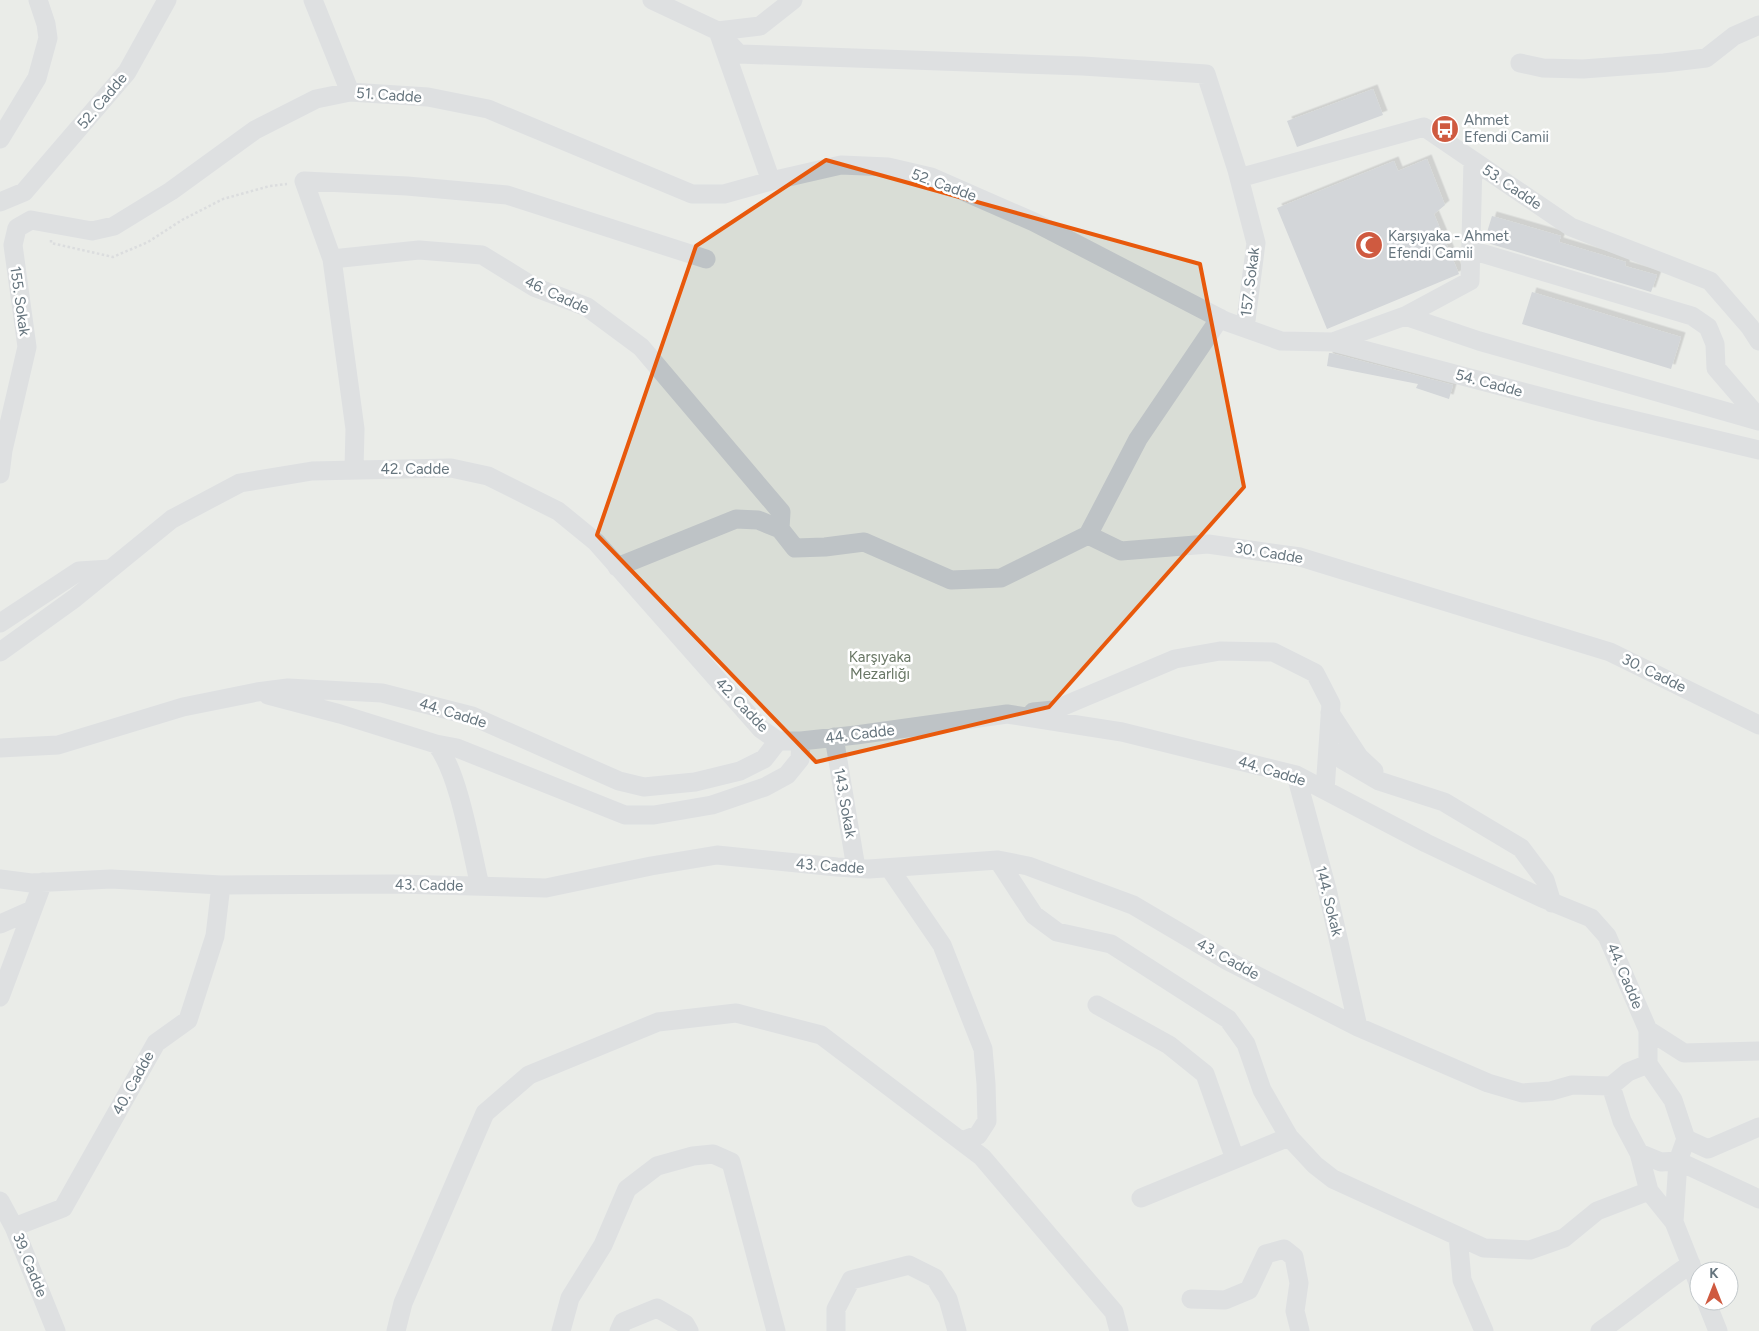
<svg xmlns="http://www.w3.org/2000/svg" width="1759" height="1331" viewBox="0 0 1759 1331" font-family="Figtree,sans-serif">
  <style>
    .green { fill: #d9ddd6; fill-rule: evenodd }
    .building { fill: #a6adb3; filter: url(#shadow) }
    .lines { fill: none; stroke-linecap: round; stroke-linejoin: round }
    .path { stroke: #b9bcbe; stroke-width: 2.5; stroke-dasharray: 2.5 2.5; stroke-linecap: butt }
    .minor { stroke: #bec3c6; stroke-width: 19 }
    .marked { fill: none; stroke: #e8590c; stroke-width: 4; stroke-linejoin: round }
    .labels { text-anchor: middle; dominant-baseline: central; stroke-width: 5; stroke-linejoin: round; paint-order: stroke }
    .street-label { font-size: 15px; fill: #66757e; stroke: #fff }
    .poi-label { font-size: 15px; fill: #66757e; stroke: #fff; text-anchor: start }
    .park-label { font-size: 15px; fill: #697765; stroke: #fff }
  </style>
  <defs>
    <filter id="shadow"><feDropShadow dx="4.5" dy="-4.5" stdDeviation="0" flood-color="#0004"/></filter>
  </defs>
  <rect width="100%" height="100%" fill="#f8f8f7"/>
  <path class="green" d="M 0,0 L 1759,0 L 1759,1331 L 0,1331 ZM 1699,1271 L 1729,1271 L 1729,1301 L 1699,1301 Z"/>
  <path class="building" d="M 1373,89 L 1383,115 L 1297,147 L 1287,121 Z
    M 1427,159 L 1445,205 L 1434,214 L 1459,274 L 1327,329 L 1277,208 L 1394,161 L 1398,171 Z
    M 1492,216 L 1561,236 L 1559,242 L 1626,262 L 1625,266 L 1657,275 L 1651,292 L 1484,242 Z
    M 1532,292 L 1681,337 L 1671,369 L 1522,324 Z
    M 1329,353 L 1331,353 L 1453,385 L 1449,399 L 1416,388 L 1418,384 L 1327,366 Z"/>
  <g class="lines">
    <path class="path" d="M 51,240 L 51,243 L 113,257 L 148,242 L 182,220 L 223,199 L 270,186 L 287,184"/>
    <path class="minor" d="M 313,0 L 350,92
      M 652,0 L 718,31 L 771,181 L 841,165 L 888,167 L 931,177 L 1034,222 L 1225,321 L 1281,341 L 1333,342 L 1599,412 L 1759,450
      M 718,31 L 760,26 L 793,0
      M 722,36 L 739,54 L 1083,66 L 1206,74 L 1237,170 L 1256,243 L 1245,328
      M 1520,63 L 1543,68 L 1583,69 L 1664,63 L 1706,58 L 1734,36 L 1759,25
      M 0,139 L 37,78 L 48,38 L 46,24 L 38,0
      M 1239,178 L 1424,127 L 1571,227 L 1710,281 L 1750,327 L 1759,341
      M 0,202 L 24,192 L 127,72 L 167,0
      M 1471,250 L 1692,316 L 1708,327 L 1715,344 L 1716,368 L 1759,418
      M 332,259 L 304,181 L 407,186 L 507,195 L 706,259
      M 1405,316 L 1470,281 L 1473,161
      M 1333,342 L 1405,316 L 1479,341 L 1759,421
      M 354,469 L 355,429 L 332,259 L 419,250 L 482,255 L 534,287 L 587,307 L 641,347 L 781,512 L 780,529 L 758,520 L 736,519 L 617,567
      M 0,474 L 3,450 L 27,347 L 13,245 L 17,228 L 31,220 L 92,231 L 114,226 L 171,191 L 255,130 L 316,99 L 350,92 L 428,97 L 488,109 L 692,194 L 724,194 L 771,181
      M 780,529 L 795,548 L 825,547 L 864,542 L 951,580 L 1001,578 L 1088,535 L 1121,551 L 1208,544 L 1300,557 L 1610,652 L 1759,725
      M 1088,535 L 1138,439 L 1220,318
      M 0,623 L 79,571 L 110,569
      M 0,652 L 75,598 L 172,519 L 240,483 L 312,471 L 451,468 L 488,476 L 558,511 L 596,542 L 761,729 L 778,741
      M 268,695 L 340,714 L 436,744 C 459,772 471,849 480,886
      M 1033,712 L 1054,710 L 1175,659 L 1220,651 L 1273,652 L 1315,673 L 1331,704 L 1325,790
      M 1330,713 L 1359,757 L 1374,771
      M 834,737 L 856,868
      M 778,741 L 801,741 L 856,735 L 1007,714 L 1122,732 L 1296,775 L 1426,843 L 1542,898 L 1591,918 L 1607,936 L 1648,1030 L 1648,1064 L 1628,1072 L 1611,1086
      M 436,744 L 457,748 L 625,815 L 654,815 L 712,805 L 765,787 L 787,775 L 800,759 L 801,741
      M 1328,747 L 1343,760 L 1379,781 L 1444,802 L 1521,848 L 1545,880 L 1552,903
      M 0,748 L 58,745 L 183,707 L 257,692 L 288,688 L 382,693 L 472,716 L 619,781 L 644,787 L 695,782 L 740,771 L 764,759 L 778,741
      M 1296,775 L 1327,889 L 1358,1027
      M 998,860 L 1034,915 L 1057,932 L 1111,944 L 1228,1019 L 1246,1044 L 1262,1090 L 1289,1137 L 1315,1165 L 1333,1179 L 1484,1248 L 1530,1250 L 1564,1238 L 1597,1211 L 1649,1191
      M 890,869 L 942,945 L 983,1049 L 986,1084 L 987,1121 L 978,1135 L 962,1141
      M 0,879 L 31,883 L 111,879 L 221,885 L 397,884 L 546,888 L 651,866 L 717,855 L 837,867 L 869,869 L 998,860 L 1028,866 L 1133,905 L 1228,961 L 1358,1027 L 1488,1083 L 1522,1093 L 1551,1091 L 1572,1085 L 1611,1086 L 1622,1121 L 1639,1153 L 1649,1191 L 1674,1222 L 1699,1285
      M 0,924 L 32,910
      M 0,997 L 43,882
      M 1097,1005 L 1169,1045 L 1205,1074 L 1235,1159
      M 1648,1030 L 1684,1053 L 1759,1051
      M 1648,1064 L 1673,1100 L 1686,1139
      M 1639,1153 L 1661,1162 L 1678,1161 L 1759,1199
      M 1141,1198 L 1289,1137
      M 0,1201 L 14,1227 L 56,1331
      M 1674,1222 L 1678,1161 L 1686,1139 L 1708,1149 L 1759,1127
      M 14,1227 L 63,1208 L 156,1043 L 188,1020 L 215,936 L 221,885
      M 1458,1236 L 1462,1280 L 1484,1331
      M 1191,1299 L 1225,1300 L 1249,1290 L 1266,1254 L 1284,1249 L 1294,1257 L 1299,1283 L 1295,1311 L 1300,1331
      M 1706,1301 L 1718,1331
      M 396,1331 L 403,1303 L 485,1113 L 529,1075 L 658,1022 L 736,1013 L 821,1035 L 982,1157 L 1114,1312 L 1119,1331
      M 561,1331 L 570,1298 L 603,1245 L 627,1189 L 657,1166 L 693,1156 L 713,1154 L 731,1162 L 776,1331
      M 619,1331 L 623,1322 L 657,1308 L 685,1324 L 689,1331
      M 836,1331 L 836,1309 L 851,1280 L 909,1265 L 935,1278 L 948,1299 L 957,1331
      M 1600,1331 C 1631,1310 1659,1285 1691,1264"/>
  </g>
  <path d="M0 0H1759V1331H0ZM 826,160 L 1200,264 L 1244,487 L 1049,707 L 816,762 L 597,535 L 696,246 Z" fill="#f8f8f7" fill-opacity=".55" fill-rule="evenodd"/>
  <path class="marked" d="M 826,160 L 1200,264 L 1244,487 L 1049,707 L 816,762 L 597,535 L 696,246 Z"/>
  <defs>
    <g id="bus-disc" transform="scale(1.4375)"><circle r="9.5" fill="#cf5a40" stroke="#fff"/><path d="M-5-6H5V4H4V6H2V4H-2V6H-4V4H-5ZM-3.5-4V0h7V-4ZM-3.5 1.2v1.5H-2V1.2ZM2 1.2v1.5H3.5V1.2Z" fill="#fff"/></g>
    <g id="mosque-disc" transform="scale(1.4375)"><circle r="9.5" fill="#cf5a40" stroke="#fff"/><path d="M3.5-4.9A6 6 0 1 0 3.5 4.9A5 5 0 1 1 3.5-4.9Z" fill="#fff"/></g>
  </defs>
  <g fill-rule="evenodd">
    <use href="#bus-disc" x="1445" y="129"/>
    <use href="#mosque-disc" x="1369" y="245"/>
  </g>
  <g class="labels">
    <g class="street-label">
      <text transform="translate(389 95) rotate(4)">51. Cadde</text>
      <text transform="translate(102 101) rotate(-50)">52. Cadde</text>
      <text transform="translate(944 185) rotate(20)">52. Cadde</text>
      <text transform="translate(1512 187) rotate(34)">53. Cadde</text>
      <text transform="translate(1250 282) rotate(-83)">157. Sokak</text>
      <text transform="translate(557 295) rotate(25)">46. Cadde</text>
      <text transform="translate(20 301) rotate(82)">155. Sokak</text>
      <text transform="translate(1489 383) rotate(15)">54. Cadde</text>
      <text x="415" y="469">42. Cadde</text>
      <text transform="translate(1269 553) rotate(9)">30. Cadde</text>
      <text transform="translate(1654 673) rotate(26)">30. Cadde</text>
      <text transform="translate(742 705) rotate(46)">42. Cadde</text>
      <text transform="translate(453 713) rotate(17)">44. Cadde</text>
      <text transform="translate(860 734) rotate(-7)">44. Cadde</text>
      <text transform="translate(1272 771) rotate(17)">44. Cadde</text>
      <text transform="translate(845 803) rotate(80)">143. Sokak</text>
      <text transform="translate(830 866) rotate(4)">43. Cadde</text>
      <text transform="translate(429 885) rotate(1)">43. Cadde</text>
      <text transform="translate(1329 901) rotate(76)">144. Sokak</text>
      <text transform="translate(1228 959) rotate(29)">43. Cadde</text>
      <text transform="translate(1625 976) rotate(67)">44. Cadde</text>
      <text transform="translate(133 1083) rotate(-61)">40. Cadde</text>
      <text transform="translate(30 1265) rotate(68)">39. Cadde</text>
    </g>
    <g class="poi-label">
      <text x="1464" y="120">Ahmet<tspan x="1464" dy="17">Efendi Camii</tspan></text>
      <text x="1388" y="236">Karşıyaka - Ahmet<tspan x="1388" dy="17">Efendi Camii</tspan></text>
    </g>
    <g class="park-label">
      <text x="880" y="657">Karşıyaka<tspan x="880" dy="17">Mezarlığı</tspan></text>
    </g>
  </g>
  <g transform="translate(1714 1286)"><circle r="24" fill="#ffffff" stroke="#c2c8cb"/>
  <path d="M0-4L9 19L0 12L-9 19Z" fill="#cf5a40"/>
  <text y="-8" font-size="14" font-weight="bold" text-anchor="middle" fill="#66757e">K</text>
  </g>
</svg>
